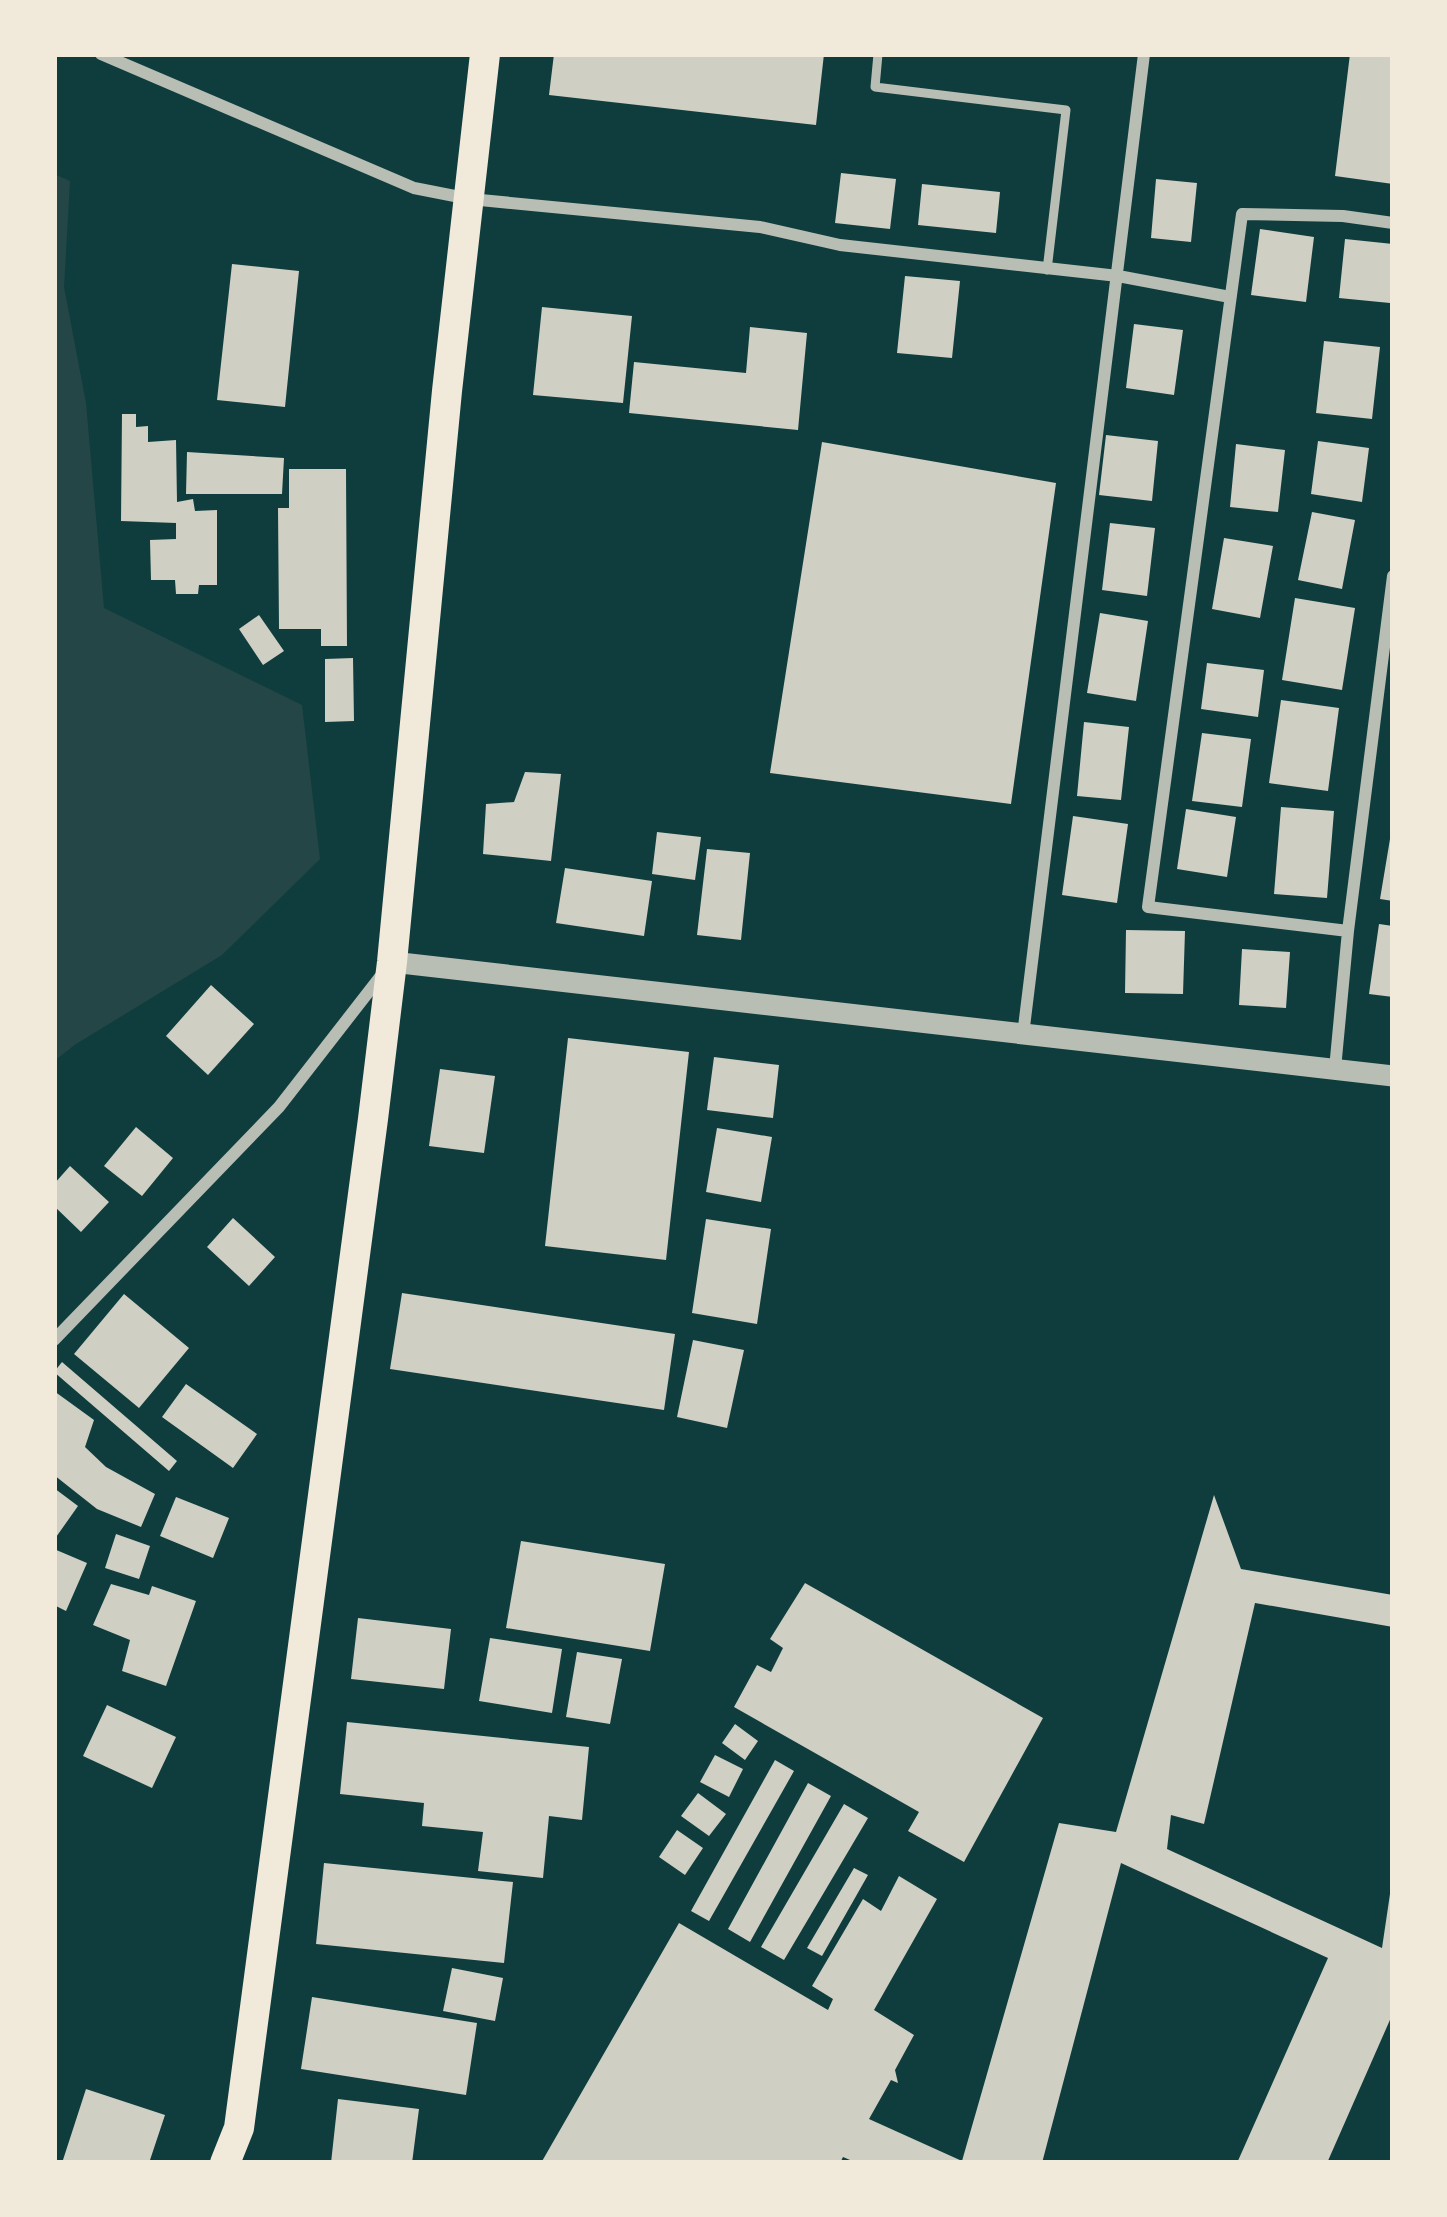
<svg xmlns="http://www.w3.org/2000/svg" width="1447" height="2217" viewBox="0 0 1447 2217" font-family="Lato,sans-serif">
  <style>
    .green { fill: #244646 }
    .building { fill: #cfcfc3 }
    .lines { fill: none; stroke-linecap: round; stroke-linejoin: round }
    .service { stroke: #b8beb3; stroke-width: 9 }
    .minor { stroke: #b8beb3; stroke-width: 12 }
    .tertiary { stroke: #b8beb3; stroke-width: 21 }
    .primary { stroke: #f1e9da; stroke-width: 30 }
  </style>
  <rect width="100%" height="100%" fill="#0f3d3e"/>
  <path class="green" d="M 54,174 L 70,181 L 64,287 L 86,403 L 104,608 L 302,705 L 320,859 L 222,955 L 76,1044 L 54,1061 Z"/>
  <path class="building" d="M 554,54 L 824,54 L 816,125 L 549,95 Z
    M 1350,54 L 1393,54 L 1393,184 L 1335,176 Z
    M 841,173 L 896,179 L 890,229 L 835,223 Z
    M 1156,179 L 1197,183 L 1191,242 L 1151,238 Z
    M 922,184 L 1000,192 L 996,233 L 918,225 Z
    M 1260,229 L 1314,237 L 1306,302 L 1251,295 Z
    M 1345,239 L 1393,244 L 1390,303 L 1339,298 Z
    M 232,264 L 299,271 L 285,407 L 217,400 Z
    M 905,276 L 960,281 L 952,358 L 897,353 Z
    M 542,307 L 632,316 L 623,403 L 533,395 Z
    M 1134,324 L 1183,330 L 1174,395 L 1126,388 Z
    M 750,327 L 807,333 L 798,430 L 629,413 L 634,362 L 746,373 Z
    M 1324,341 L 1380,347 L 1372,419 L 1316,413 Z
    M 122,414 L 136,414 L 136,427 L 148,426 L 148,442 L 176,440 L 177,502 L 193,499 L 195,511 L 217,510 L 217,585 L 199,585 L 198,594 L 176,594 L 175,580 L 151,580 L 150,540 L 176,539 L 176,523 L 121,521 Z
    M 1106,435 L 1158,441 L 1152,501 L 1099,495 Z
    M 1318,441 L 1369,448 L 1362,502 L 1311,494 Z
    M 822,442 L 1056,483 L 1011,804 L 770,773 Z
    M 1236,444 L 1285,450 L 1278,512 L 1230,507 Z
    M 187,452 L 284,458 L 282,494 L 186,494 Z
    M 289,469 L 346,469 L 347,646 L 321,646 L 321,629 L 279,629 L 278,508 L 289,508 Z
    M 1312,512 L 1355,520 L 1342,589 L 1298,580 Z
    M 1110,523 L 1155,528 L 1147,596 L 1102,590 Z
    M 1224,538 L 1273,546 L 1260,618 L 1212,609 Z
    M 1295,598 L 1355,608 L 1342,690 L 1282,680 Z
    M 1100,613 L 1148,621 L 1136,701 L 1087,693 Z
    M 259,615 L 284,651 L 263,665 L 239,629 Z
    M 353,658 L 354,721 L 325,722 L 325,659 Z
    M 1207,663 L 1264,670 L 1258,717 L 1201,709 Z
    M 1281,700 L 1339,708 L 1328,791 L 1269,783 Z
    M 1084,722 L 1129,727 L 1121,800 L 1077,796 Z
    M 1202,733 L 1251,739 L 1242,807 L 1192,801 Z
    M 525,772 L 561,774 L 551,861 L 483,854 L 486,804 L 514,802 Z
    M 1281,807 L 1334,811 L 1327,898 L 1274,894 Z
    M 1186,809 L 1236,817 L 1227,877 L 1177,869 Z
    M 1073,816 L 1128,824 L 1117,903 L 1062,895 Z
    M 657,832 L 701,837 L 695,880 L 652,874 Z
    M 1391,833 L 1393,833 L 1393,901 L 1380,899 Z
    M 707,849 L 750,853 L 741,940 L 697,935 Z
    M 565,868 L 652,881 L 644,936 L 556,923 Z
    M 1379,924 L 1393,926 L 1393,997 L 1369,994 Z
    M 1126,930 L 1185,931 L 1183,994 L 1125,993 Z
    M 1242,949 L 1290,952 L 1286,1008 L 1239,1005 Z
    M 211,985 L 254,1024 L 208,1075 L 166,1036 Z
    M 568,1038 L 689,1052 L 666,1260 L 545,1246 Z
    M 714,1057 L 779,1065 L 773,1118 L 707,1110 Z
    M 440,1069 L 495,1076 L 484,1153 L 429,1146 Z
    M 136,1127 L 173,1158 L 142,1196 L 104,1166 Z
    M 717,1128 L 772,1137 L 761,1202 L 706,1192 Z
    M 70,1166 L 109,1202 L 81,1232 L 54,1206 L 54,1184 Z
    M 233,1218 L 275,1257 L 249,1286 L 207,1247 Z
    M 706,1219 L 771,1229 L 757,1324 L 692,1313 Z
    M 402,1293 L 675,1334 L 664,1410 L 390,1369 Z
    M 124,1294 L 189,1348 L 139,1408 L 74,1354 Z
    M 693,1340 L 744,1350 L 727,1428 L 677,1417 Z
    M 62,1362 L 177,1461 L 169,1471 L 54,1372 Z
    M 186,1384 L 257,1434 L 233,1468 L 162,1417 Z
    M 54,1391 L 94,1420 L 85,1447 L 106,1467 L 155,1494 L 141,1527 L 97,1509 L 54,1475 Z
    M 54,1488 L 78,1506 L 54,1540 Z
    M 1214,1495 L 1241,1569 L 1393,1595 L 1393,1627 L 1255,1603 L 1204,1824 L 1171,1815 L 1167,1849 L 1382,1948 L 1390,1894 L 1393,1894 L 1393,2013 L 1327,2163 L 1237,2163 L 1328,1958 L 1121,1863 L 1042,2163 L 857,2163 L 843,2157 L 840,2163 L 541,2163 L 679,1923 L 828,2010 L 833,1999 L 812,1986 L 863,1899 L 881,1911 L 899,1876 L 937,1899 L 874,2010 L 914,2035 L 895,2070 L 898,2083 L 891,2080 L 869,2119 L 962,2161 L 1059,1823 L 1116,1832 Z
    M 176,1497 L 229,1518 L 213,1558 L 160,1536 Z
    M 116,1534 L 150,1546 L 139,1579 L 105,1568 Z
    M 521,1541 L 665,1564 L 650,1651 L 506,1628 Z
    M 54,1549 L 87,1563 L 66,1611 L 54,1605 Z
    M 805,1583 L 1043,1718 L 964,1862 L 908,1831 L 919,1812 L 734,1707 L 757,1665 L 771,1672 L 783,1648 L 770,1639 Z
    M 111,1584 L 149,1595 L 152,1586 L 196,1601 L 166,1686 L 122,1671 L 130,1640 L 93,1625 Z
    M 358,1618 L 451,1629 L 444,1689 L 351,1679 Z
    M 490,1638 L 562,1649 L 552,1713 L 479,1701 Z
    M 577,1652 L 622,1659 L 610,1724 L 566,1717 Z
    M 107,1705 L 176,1737 L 152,1788 L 83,1756 Z
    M 347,1722 L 589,1747 L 582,1820 L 549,1816 L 543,1878 L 478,1871 L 483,1832 L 422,1826 L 424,1803 L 340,1794 Z
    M 735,1724 L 758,1741 L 745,1760 L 722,1743 Z
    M 715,1755 L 743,1769 L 729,1797 L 700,1782 Z
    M 775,1760 L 794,1771 L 709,1921 L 691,1911 Z
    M 808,1783 L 831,1796 L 750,1942 L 728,1929 Z
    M 698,1793 L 726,1814 L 709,1836 L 681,1816 Z
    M 844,1804 L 868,1818 L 784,1960 L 761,1947 Z
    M 677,1830 L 703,1848 L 685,1875 L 659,1857 Z
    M 324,1863 L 513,1882 L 504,1963 L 316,1944 Z
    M 854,1868 L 868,1875 L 822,1956 L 807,1948 Z
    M 452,1968 L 503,1978 L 495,2021 L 443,2011 Z
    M 312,1997 L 477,2023 L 466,2095 L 301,2069 Z
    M 86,2089 L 165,2115 L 149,2163 L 62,2163 Z
    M 338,2099 L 419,2109 L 412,2163 L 331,2163 Z"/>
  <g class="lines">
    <path class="service" d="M 878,54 L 875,87 L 1066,110 L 1047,270"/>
    <path class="minor" d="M 101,54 L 414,188 L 470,199 L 760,227 L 840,245 L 1118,276 L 1230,297
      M 1348,931 L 1148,907 L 1242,214 L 1343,216 L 1393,223
      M 1023,1035 L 1144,54
      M 1335,1069 L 1348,931 L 1393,576
      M 54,1340 L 279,1107 L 384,972"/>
    <path class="tertiary" d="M 392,962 L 1393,1076"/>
    <path class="primary" d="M 225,2163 L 239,2128 L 373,1119 L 392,962 L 447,391 L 485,54"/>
  </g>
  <rect width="1447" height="2217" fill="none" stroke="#f1e9da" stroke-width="114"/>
</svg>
